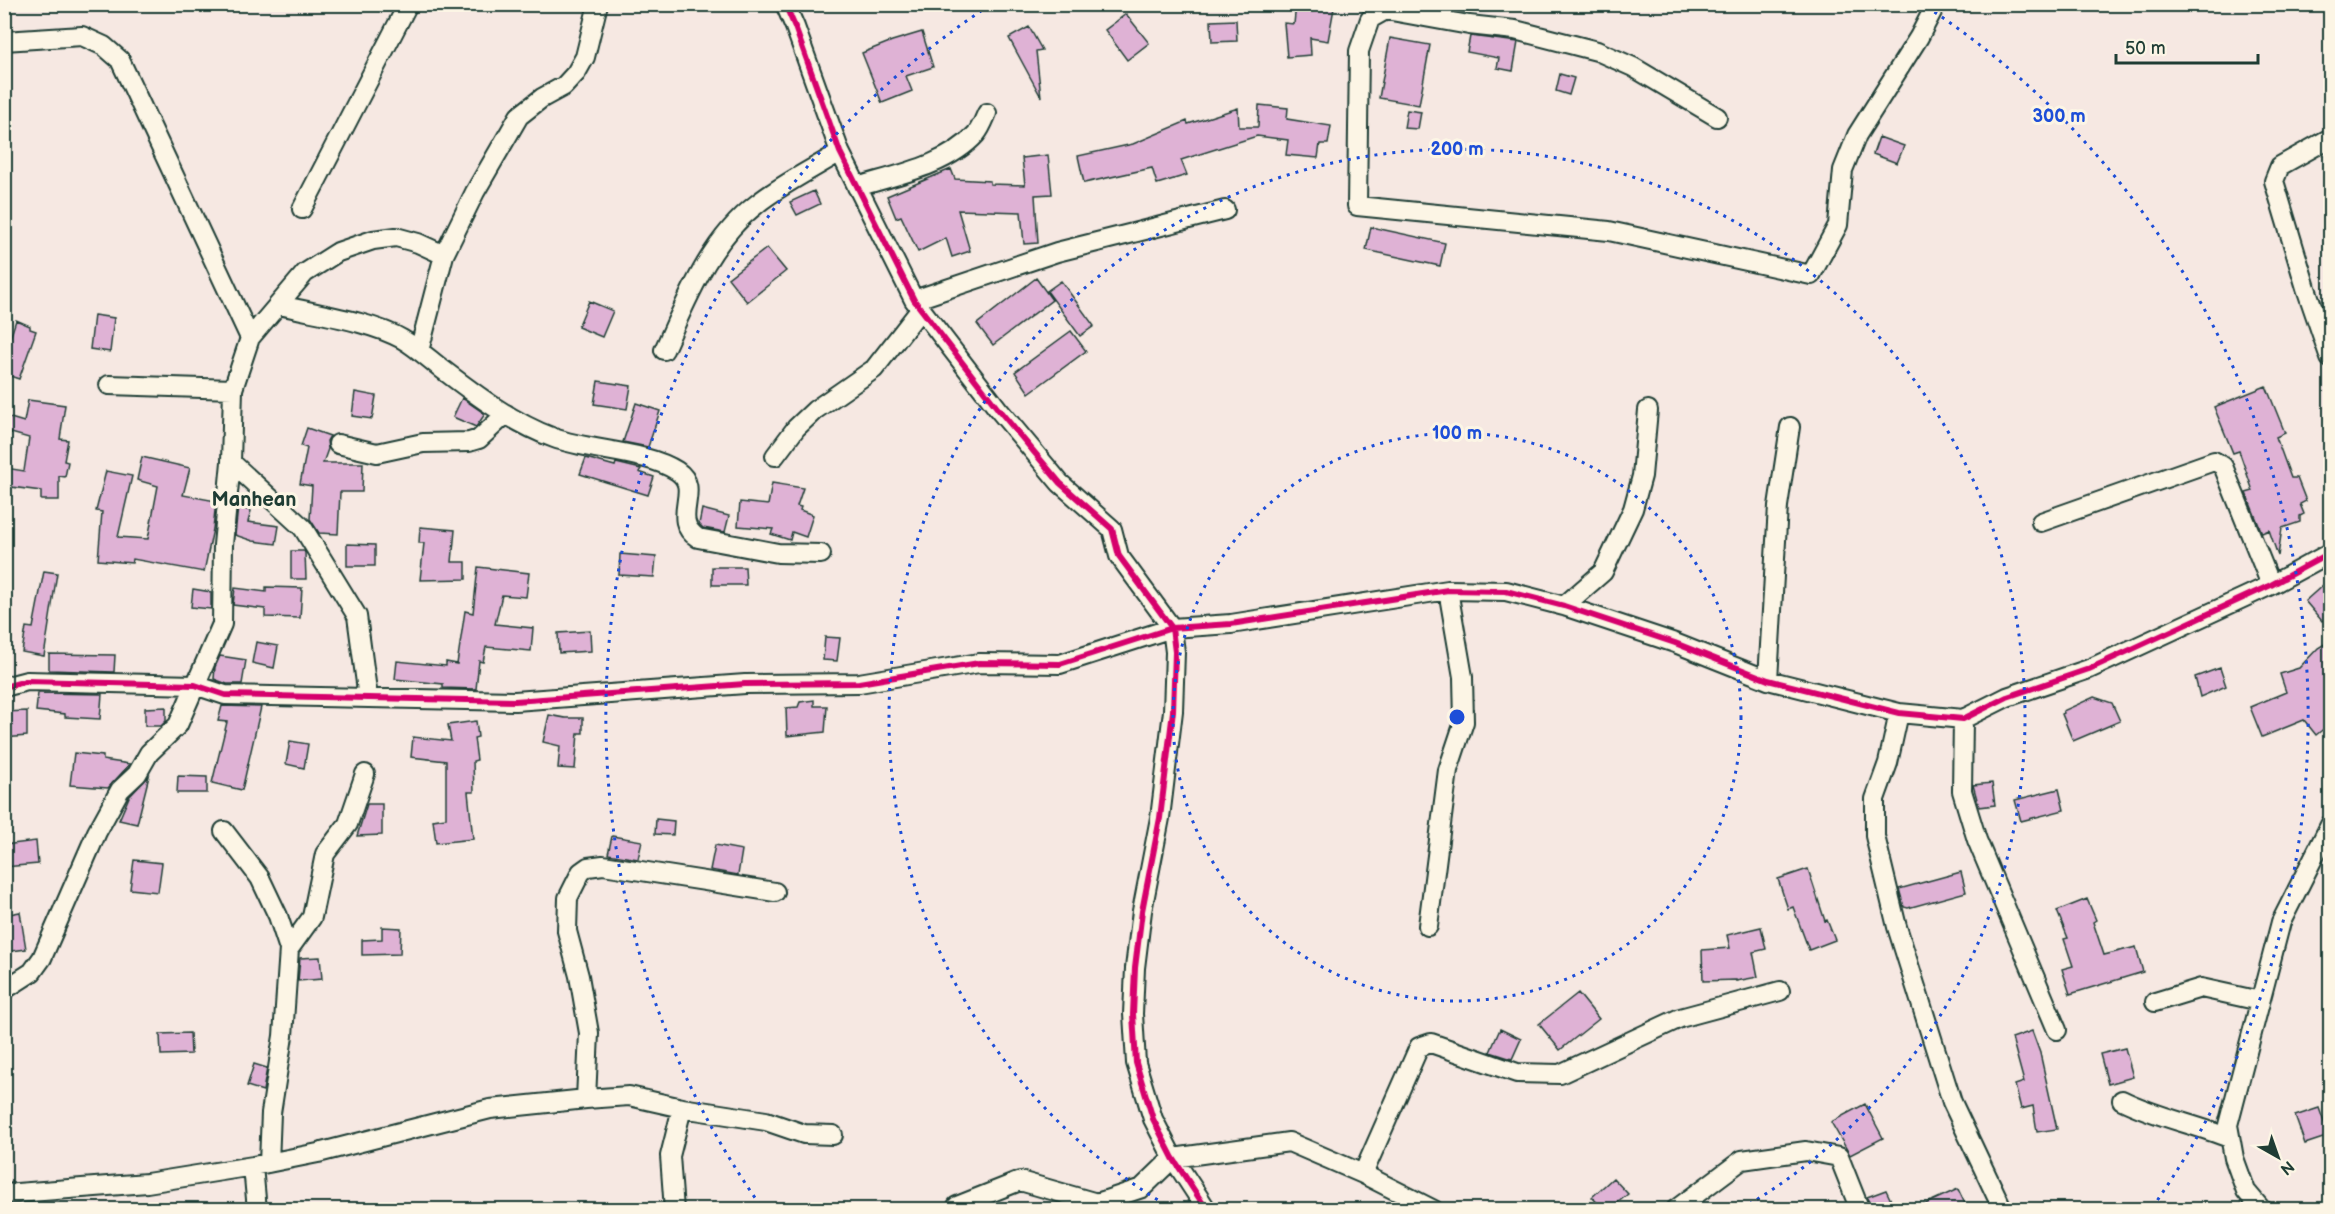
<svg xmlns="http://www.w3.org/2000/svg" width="2335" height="1214" viewBox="0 0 2335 1214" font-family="'Balsamiq Sans',sans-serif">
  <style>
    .building { fill: #dfb2d5; stroke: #1f3d34; stroke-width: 1.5 }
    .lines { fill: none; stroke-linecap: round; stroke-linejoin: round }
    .minor-casing { stroke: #1f3d34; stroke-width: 22 }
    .minor { stroke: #fcf5e5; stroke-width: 18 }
    .cycleway-casing { stroke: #fcf5e5; stroke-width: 10 }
    .cycleway { stroke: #d6006c; stroke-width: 6 }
    .ring { fill: none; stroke: #1d4ed8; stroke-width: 3; stroke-dasharray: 3 6 }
    .labels { text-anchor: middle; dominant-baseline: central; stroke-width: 6; stroke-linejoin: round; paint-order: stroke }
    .quarter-label { font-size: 20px; font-weight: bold; fill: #1f3d34; stroke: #fcf5e5 }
    .centre { fill: #1d4ed8; stroke: #fcf5e5; stroke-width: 3 }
    .ring-label { font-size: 18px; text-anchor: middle; font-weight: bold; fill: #1d4ed8; stroke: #fcf5e5; stroke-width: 6; stroke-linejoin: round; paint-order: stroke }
  </style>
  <rect width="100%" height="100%" fill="#f6e8e2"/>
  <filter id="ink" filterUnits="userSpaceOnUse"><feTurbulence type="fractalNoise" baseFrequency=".0167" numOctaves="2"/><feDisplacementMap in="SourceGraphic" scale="12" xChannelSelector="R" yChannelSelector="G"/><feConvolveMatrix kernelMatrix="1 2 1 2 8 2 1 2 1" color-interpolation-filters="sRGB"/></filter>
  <g filter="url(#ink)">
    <path class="building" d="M 1296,4 L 1315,4 L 1334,8 L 1328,41 L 1310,38 L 1311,55 L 1287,57 L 1284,23 L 1294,24 Z
      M 1126,14 L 1149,43 L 1127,60 L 1105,30 Z
      M 1236,20 L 1237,41 L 1212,42 L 1211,21 Z
      M 1029,27 L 1042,50 L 1036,51 L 1041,97 L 1009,38 Z
      M 922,32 L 933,67 L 906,76 L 912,91 L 882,103 L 862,53 L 892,41 Z
      M 1470,36 L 1518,42 L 1513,71 L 1497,68 L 1499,58 L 1467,52 Z
      M 1390,38 L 1430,45 L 1419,105 L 1379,98 Z
      M 1560,74 L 1574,78 L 1569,95 L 1556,91 Z
      M 1259,105 L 1288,108 L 1287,119 L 1331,126 L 1328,144 L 1320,144 L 1318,158 L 1286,155 L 1288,140 L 1257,136 L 1181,160 L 1187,175 L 1157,184 L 1152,168 L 1084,183 L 1078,156 L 1133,144 L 1187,121 L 1188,124 L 1238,108 L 1239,127 L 1258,127 Z
      M 1407,110 L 1421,112 L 1418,129 L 1404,128 Z
      M 1879,137 L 1904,146 L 1897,163 L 1873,154 Z
      M 1048,155 L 1052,194 L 1035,195 L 1038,243 L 1024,244 L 1021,212 L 958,210 L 970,251 L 952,257 L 946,238 L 918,252 L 901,216 L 896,218 L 887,196 L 951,169 L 955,179 L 990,181 L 990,184 L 1025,185 L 1022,158 Z
      M 814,191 L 820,204 L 797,215 L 790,202 Z
      M 1371,227 L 1445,243 L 1440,266 L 1366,250 Z
      M 767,248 L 786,271 L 747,302 L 728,278 Z
      M 1036,278 L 1052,300 L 993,345 L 977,324 Z
      M 1061,281 L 1094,326 L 1080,336 L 1047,291 Z
      M 589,301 L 613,311 L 602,337 L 578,327 Z
      M 94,315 L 114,318 L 110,352 L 90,349 Z
      M 16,320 L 30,326 L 30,329 L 36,331 L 19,379 L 4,374 L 4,357 Z
      M 1071,331 L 1086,351 L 1029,393 L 1015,372 Z
      M 598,381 L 631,386 L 627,409 L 594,404 Z
      M 2266,386 L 2285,433 L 2276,437 L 2291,478 L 2297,478 L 2306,501 L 2300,504 L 2304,514 L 2300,516 L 2300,522 L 2282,528 L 2278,556 L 2269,530 L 2262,533 L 2246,493 L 2253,491 L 2239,451 L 2233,453 L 2214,407 Z
      M 355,392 L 376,396 L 372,419 L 352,416 Z
      M 462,398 L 485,414 L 476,427 L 453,417 Z
      M 28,400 L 65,405 L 60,439 L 68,440 L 64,461 L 68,462 L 65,477 L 59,476 L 59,500 L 41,500 L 41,491 L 4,486 L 6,468 L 24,471 L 29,438 L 4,431 L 4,416 L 24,422 Z
      M 636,403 L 660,411 L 648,447 L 623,442 Z
      M 307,428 L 330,436 L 327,441 L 328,449 L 323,463 L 363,463 L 362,492 L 340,492 L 338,534 L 319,533 L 310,519 L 312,486 L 300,484 L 307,448 L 301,446 Z
      M 142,457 L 190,468 L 183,495 L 216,501 L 213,529 L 204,572 L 133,559 L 132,563 L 98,560 L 102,512 L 96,511 L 106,471 L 132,476 L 118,537 L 148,539 L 158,486 L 137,480 Z
      M 586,458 L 615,466 L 616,463 L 641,469 L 639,472 L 654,477 L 648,495 L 580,474 Z
      M 772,483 L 803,488 L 797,506 L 801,507 L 800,510 L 813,515 L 806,537 L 792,532 L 790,540 L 771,534 L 773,529 L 738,526 L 740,502 L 768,505 Z
      M 238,507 L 251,511 L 248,522 L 279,526 L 276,544 L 253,541 L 235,535 Z
      M 702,509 L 729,516 L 725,532 L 703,528 L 699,524 Z
      M 420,527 L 455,530 L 452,562 L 466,562 L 466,579 L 420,580 L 424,543 L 419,543 Z
      M 347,544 L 375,545 L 375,566 L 347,566 Z
      M 291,551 L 304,551 L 305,553 L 306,579 L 291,579 Z
      M 620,554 L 656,557 L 654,577 L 619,575 Z
      M 478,567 L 529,573 L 526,597 L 502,595 L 495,624 L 533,628 L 531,651 L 486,647 L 483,662 L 479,661 L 476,689 L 443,688 L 443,684 L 395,679 L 397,661 L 446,666 L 446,662 L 457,664 L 465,611 L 473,613 Z
      M 712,567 L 745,567 L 746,585 L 712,585 Z
      M 44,571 L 57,573 L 44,656 L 22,652 L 26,627 L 33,628 Z
      M 2331,578 L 2331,614 L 2322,621 L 2305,601 Z
      M 266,587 L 302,588 L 300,618 L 265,617 L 265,609 L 233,605 L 235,588 L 266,592 Z
      M 193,589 L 211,592 L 211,609 L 191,607 Z
      M 590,631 L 591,651 L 559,653 L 558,633 Z
      M 825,637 L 840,638 L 837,661 L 823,660 Z
      M 2331,640 L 2331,669 L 2324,676 L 2331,683 L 2331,723 L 2316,735 L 2304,720 L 2262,737 L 2250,707 L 2286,692 L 2280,674 L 2299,668 L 2318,648 Z
      M 256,642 L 278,646 L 274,668 L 252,663 Z
      M 49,654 L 115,655 L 114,672 L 49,670 Z
      M 220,656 L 246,660 L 242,684 L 227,684 L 214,679 L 215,667 Z
      M 2220,668 L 2226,686 L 2200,697 L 2195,677 Z
      M 38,693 L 102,694 L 100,719 L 65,717 L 65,714 L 36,711 Z
      M 2094,697 L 2112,703 L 2120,721 L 2073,741 L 2062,714 L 2064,713 L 2063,711 Z
      M 814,700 L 814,706 L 827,706 L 825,732 L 787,736 L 786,708 L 798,707 L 800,702 Z
      M 222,706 L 261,707 L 242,790 L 212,783 L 227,722 L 218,721 Z
      M 166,707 L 166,721 L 161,726 L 145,726 L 145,708 Z
      M 27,711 L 27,736 L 4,738 L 4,712 Z
      M 549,715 L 565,718 L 583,718 L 583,733 L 578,733 L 575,769 L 558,768 L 560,746 L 543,742 Z
      M 476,721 L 478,737 L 474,738 L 477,760 L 473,761 L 474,792 L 468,792 L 473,839 L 436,843 L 433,820 L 446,818 L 446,761 L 411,757 L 413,737 L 451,741 L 448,725 Z
      M 290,741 L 308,744 L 304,768 L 286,764 Z
      M 74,753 L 103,756 L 103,760 L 130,764 L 108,788 L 70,785 Z
      M 149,776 L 137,824 L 119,820 L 129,797 Z
      M 178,776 L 207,777 L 207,793 L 177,793 Z
      M 1992,783 L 1995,805 L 1979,807 L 1973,785 Z
      M 2059,789 L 2064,810 L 2021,821 L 2015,800 Z
      M 367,804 L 382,804 L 382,835 L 357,836 Z
      M 656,819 L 674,821 L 673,835 L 655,834 Z
      M 612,836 L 642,841 L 638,859 L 608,854 Z
      M 36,841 L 38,864 L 4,867 L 4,845 Z
      M 715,845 L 742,850 L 738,875 L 710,870 Z
      M 134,860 L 162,863 L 158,892 L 130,889 Z
      M 1808,869 L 1825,921 L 1827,920 L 1835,940 L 1809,950 L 1793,907 L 1788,909 L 1778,879 Z
      M 1961,872 L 1966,892 L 1908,908 L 1904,907 L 1899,889 Z
      M 2087,899 L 2096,920 L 2093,922 L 2104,955 L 2136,947 L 2143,972 L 2070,994 L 2062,969 L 2073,966 L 2064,939 L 2068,938 L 2057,911 Z
      M 20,912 L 26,949 L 4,952 L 4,915 Z
      M 382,927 L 401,928 L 400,954 L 362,955 L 362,940 L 382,939 Z
      M 1761,927 L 1766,949 L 1753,952 L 1758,977 L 1736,981 L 1736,980 L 1703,981 L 1702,950 L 1730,948 L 1727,935 Z
      M 320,957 L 322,979 L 298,981 L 300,958 Z
      M 1578,993 L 1599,1019 L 1560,1050 L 1539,1024 Z
      M 1500,1029 L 1521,1039 L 1512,1059 L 1490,1052 Z
      M 2032,1031 L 2040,1053 L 2057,1129 L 2037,1132 L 2033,1106 L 2021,1109 L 2015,1085 L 2024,1082 L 2012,1038 Z
      M 190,1033 L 191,1054 L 161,1055 L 160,1034 Z
      M 2125,1048 L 2133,1077 L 2108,1084 L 2100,1054 Z
      M 254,1064 L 267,1068 L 263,1091 L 247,1086 Z
      M 1865,1104 L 1883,1138 L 1850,1155 L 1831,1122 Z
      M 2319,1108 L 2329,1136 L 2305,1144 L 2295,1116 Z
      M 1613,1178 L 1628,1194 L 1610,1209 L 1603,1209 L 1592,1197 Z
      M 1958,1189 L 1966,1206 L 1957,1209 L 1914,1209 Z
      M 1886,1190 L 1895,1209 L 1871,1209 L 1867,1197 Z"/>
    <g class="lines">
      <g class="minor-casing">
        <path id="minor" d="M 785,4 L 795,27 L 840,152 L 914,300 L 998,409 L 1060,483 L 1112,529 L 1119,556 L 1172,628 L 1175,652 L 1173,711 L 1160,818 L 1142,911 L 1135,968 L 1133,1014 L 1136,1063 L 1153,1119 L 1173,1158 L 1207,1210
          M 4,41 L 82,36 L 104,46 L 120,60 L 250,338
          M 1717,117 L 1633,67 L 1597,51 L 1515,30 L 1469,25 L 1386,10 L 1370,19 L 1359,51 L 1357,206 L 1609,231 L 1811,275 L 1838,225 L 1843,170 L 1857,135 L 1919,37 L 1936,4
          M 2330,138 L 2280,166 L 2274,181 L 2306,288 L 2330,358
          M 857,187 C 896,175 947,166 976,134 C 981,128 984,120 987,113
          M 302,209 L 408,4
          M 914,300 L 1057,252 L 1225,210
          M 280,305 C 316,314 370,321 402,339 C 416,347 429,359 442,369 C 476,395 513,423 554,438 C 589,451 646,451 677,471 C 704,489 668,519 698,538 L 778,553 L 821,554
          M 664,350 C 688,297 710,240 757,204 C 782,184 813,169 840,152
          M 419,351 L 444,255
          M 109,385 L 233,389
          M 338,444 L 377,453 L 423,443 L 469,442 L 479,439 L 506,414
          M 775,456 L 796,428 L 815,410 L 874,369 L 920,310
          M 231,462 L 303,528 L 357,616 L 368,698
          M 2041,522 L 2214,461 L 2223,466 L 2271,585
          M 1564,606 L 1603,572 L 1633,509 L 1642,476 L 1648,410
          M 1768,680 L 1778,506 L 1790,427
          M 4,687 L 27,681 L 195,685 L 225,695 L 515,701 L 745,684 L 859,683 L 979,663 L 1060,664 L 1172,628 L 1231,624 L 1448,590 L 1506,591 L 1564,606 L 1675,643 L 1768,680 L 1899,713 L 1963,719 L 2007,697 L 2089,669 L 2271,585 L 2330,553
          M 1899,713 L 1888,763 L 1875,799 L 1875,836 L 1897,927 L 1952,1102 L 2003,1210
          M 1963,719 L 1962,791 L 1977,840 L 2057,1030
          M 224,831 L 260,878 L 278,916 L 289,949 L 283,1036 L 271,1113 L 269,1163
          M 1428,926 L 1448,770 L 1464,722 L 1463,677 L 1448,590
          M 289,949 L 312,917 L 325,854 L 348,824 L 365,774
          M 4,990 L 32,972 L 42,958 L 97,832 L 120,790 L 137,774 L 149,753 L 178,725 L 222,624 L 223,545 L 231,462 L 233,389 L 250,338 L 305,273 L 338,252 L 373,240 L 396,237 L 418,243 L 444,255 L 475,192 L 519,116 L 542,98 L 564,86 L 576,73 L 585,57 L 598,4
          M 2155,1002 L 2201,988 L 2260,1001
          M 586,1099 L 589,1033 L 579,976 L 567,931 L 568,898 L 581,872 L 588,867 L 603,865 L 775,892
          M 2122,1100 C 2156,1117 2194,1124 2229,1138
          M 253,1166 L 257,1210
          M 1363,1174 L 1419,1047 L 1431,1043 L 1517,1073 L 1560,1074 L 1680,1018 L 1780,991
          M 4,1194 L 147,1183 L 253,1166 L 318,1153 L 490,1109 L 586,1099 L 629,1096 L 682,1108 L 766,1121 L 804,1134 L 833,1135
          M 674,1210 L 670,1156 L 682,1108
          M 956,1210 L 957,1206 L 1020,1181 L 1097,1203 L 1142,1188 L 1173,1158 L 1289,1142 L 1363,1174 L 1434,1210
          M 1675,1210 L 1742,1160 L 1806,1151 L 1839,1157 L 1860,1210
          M 2262,1210 L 2246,1191 L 2234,1158 L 2228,1125 L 2281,922 L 2330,825"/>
      </g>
      <use href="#minor" class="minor"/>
      <g class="cycleway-casing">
        <path id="cycleway" d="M 785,4 L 795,27 L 840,152 L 914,300 L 998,409 L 1060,483 L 1112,529 L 1119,556 L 1172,628 L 1175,652 L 1173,711 L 1160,818 L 1142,911 L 1135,968 L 1133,1014 L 1136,1063 L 1153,1119 L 1173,1158 L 1207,1210
          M 4,687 L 27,681 L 195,685 L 225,695 L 515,701 L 745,684 L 859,683 L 979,663 L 1060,664 L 1172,628 L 1231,624 L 1448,590 L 1506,591 L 1564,606 L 1675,643 L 1768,680 L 1899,713 L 1963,719 L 2007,697 L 2089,669 L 2271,585 L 2330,553"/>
      </g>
      <use href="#cycleway" class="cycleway"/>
    </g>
  </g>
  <g class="ring">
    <circle cx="1457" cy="717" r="284"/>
    <path d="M1173 1209A568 568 0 1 1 1741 1209"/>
    <path d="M760 1205A851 851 0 0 1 987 7M1927 7A851 851 0 0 1 2154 1205"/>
  </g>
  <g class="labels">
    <g class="quarter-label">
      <text x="254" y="500">Manhean</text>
    </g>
  </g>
  <circle cx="1457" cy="717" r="9" class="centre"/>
  <g class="ring-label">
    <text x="2059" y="122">300 m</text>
    <text x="1457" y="155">200 m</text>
    <text x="1457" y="439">100 m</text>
  </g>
  <rect width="2335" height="1214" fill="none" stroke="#fcf5e5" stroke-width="24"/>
  <rect x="12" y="12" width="2311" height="1190" fill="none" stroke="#1f3d34" stroke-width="2" filter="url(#ink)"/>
  <g transform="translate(2278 1157) rotate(140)" stroke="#fcf5e5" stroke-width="4.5" paint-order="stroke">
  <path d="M0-4.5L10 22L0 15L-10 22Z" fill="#1f3d34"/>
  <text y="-9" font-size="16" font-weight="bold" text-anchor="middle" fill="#1f3d34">N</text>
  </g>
  <path d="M2116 54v9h142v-9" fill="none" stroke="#1f3d34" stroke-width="3"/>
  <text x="2125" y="54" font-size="18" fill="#1f3d34" stroke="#fcf5e5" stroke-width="4.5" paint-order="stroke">50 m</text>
</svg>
